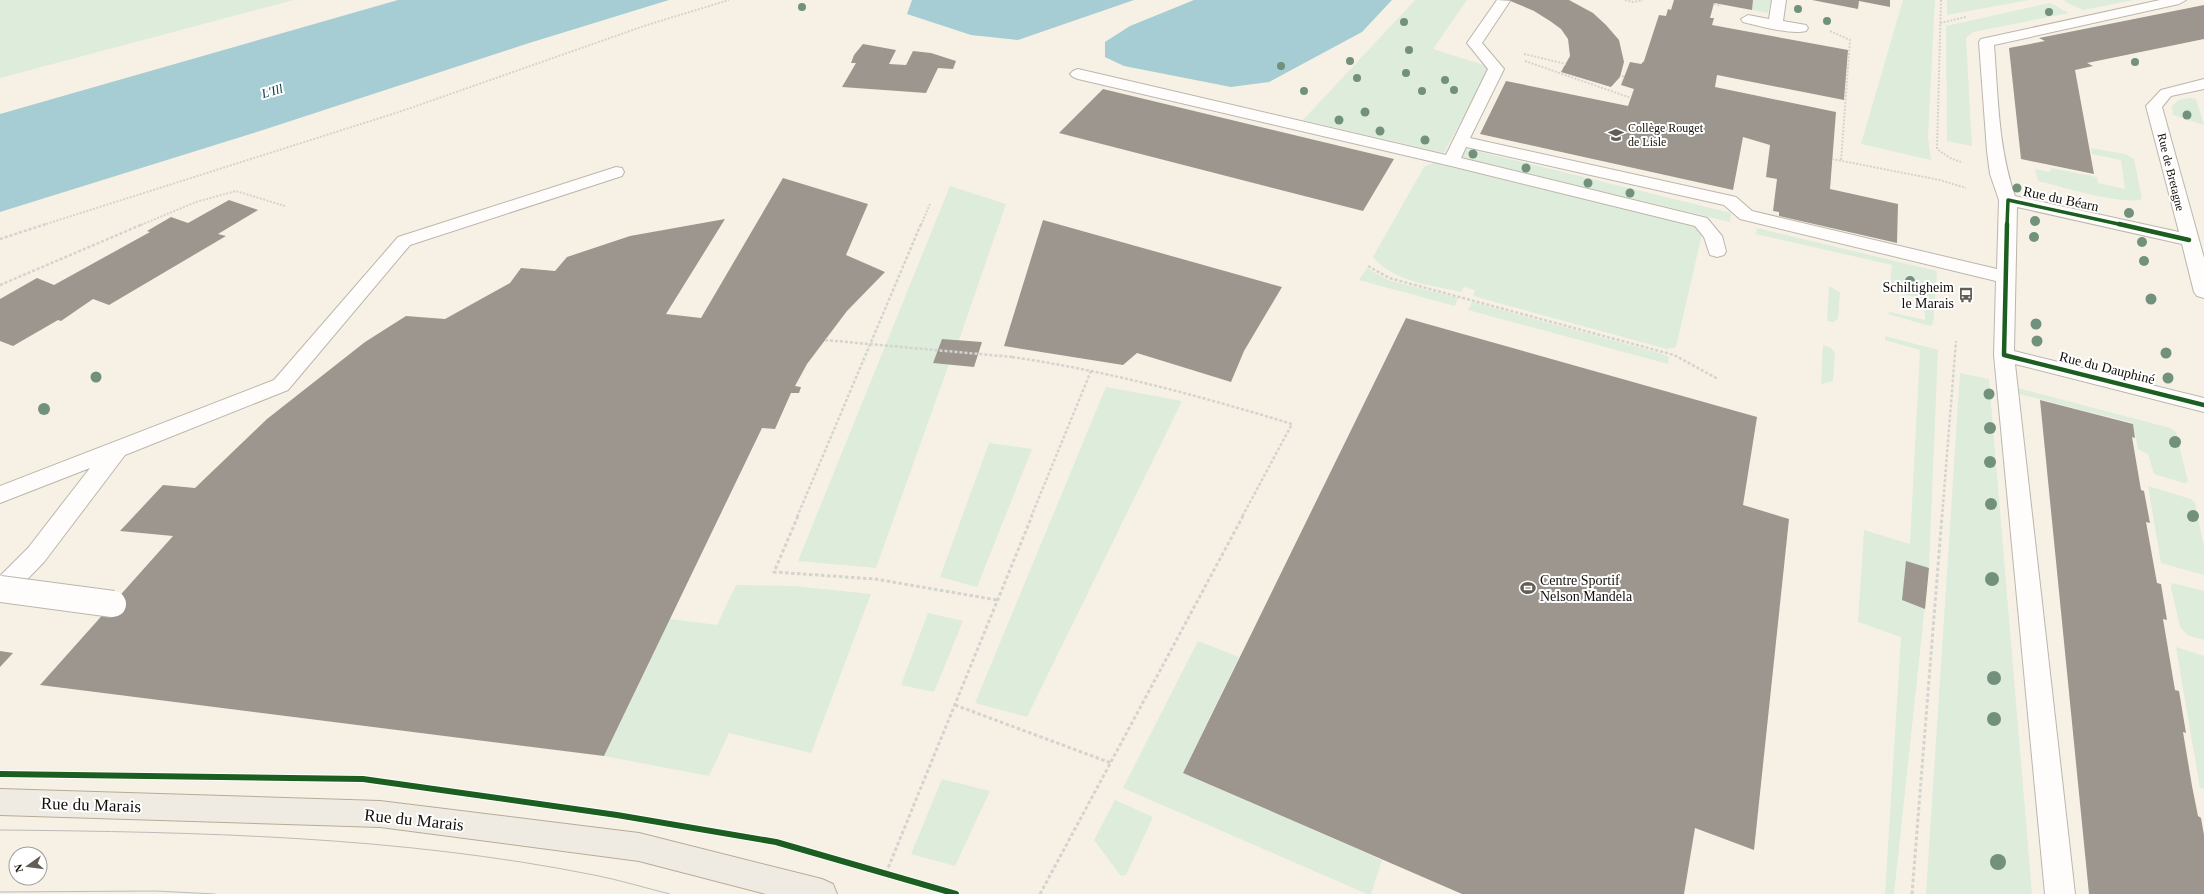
<svg xmlns="http://www.w3.org/2000/svg" width="2204" height="894" viewBox="0 0 2204 894" font-family="'Times New Roman',serif">
  <style>
    .green { fill: #ddecdb }
    .water { fill: #a5cdd3 }
    .building { fill: #9c968e }
    .lines { fill: none; stroke-linecap: round; stroke-linejoin: round }
    .minor-casing { stroke: #bbb6ad; stroke-width: 2 }
    .major-casing { stroke: #b6ab96; stroke-width: 2 }
    .path-far2 { stroke: #d5d3d0; stroke-width: 2; stroke-dasharray: 2 1.5; stroke-linecap: butt }
    .path-far1 { stroke: #d5d3d0; stroke-width: 2.5; stroke-dasharray: 3 2; stroke-linecap: butt }
    .path { stroke: #d5d3d0; stroke-width: 3; stroke-dasharray: 3.5 2.5; stroke-linecap: butt }
    .minor { fill: #fefdfb; fill-rule: evenodd }
    .major { fill: #f0ebe2; fill-rule: evenodd }
    .tram { stroke: #bdbbb9; stroke-width: 1 }
    .minor-bridge-casing { stroke: #bbb6ad; stroke-width: 28; stroke-linecap: butt }
    .path-bridge { stroke: #d5d3d0; stroke-width: 2.5; stroke-dasharray: 3 2; stroke-linecap: butt }
    .minor-bridge { stroke: #fefdfb; stroke-width: 26 }
    .cycleway-far2-casing { stroke: #fff; stroke-width: 5.5 }
    .cycleway-far1-casing { stroke: #fff; stroke-width: 7 }
    .cycleway-casing { stroke: #fff; stroke-width: 8 }
    .cycleway-far2 { stroke: #1b5e20; stroke-width: 3.5 }
    .cycleway-far1 { stroke: #1b5e20; stroke-width: 4.5 }
    .cycleway { stroke: #1b5e20; stroke-width: 6 }
    .tree { fill: #72917c }
    .labels { text-anchor: middle; dominant-baseline: central; stroke-width: 4; stroke-linejoin: round; paint-order: stroke }
    .far-poi-label { font-size: 12px; fill: #120e08; stroke: #fff; text-anchor: start }
    .far-street-label { font-size: 12px; fill: #120e08; stroke: #fff }
    .far-water-label { font-size: 13px; font-style: italic; fill: #013b45; stroke: #fff }
    .street-label { font-size: 14px; fill: #120e08; stroke: #fff }
    .poi-label { font-size: 14px; fill: #120e08; stroke: #fff; text-anchor: end }
    .near-street-label { font-size: 17px; fill: #120e08; stroke: #fff }
  </style>
  <rect width="100%" height="100%" fill="#f7f1e5"/>
  <path class="green" d="M 0,0 L 294,0 L 0,78 Z
    M 1415,0 L 1467,0 L 1433,49 L 1490,67 L 1444,153 L 1303,120 Z
    M 1753,0 L 1771,0 L 1768,13 L 1752,10 Z
    M 1903,0 L 1935,0 L 1928,137 L 1931,160 L 1861,144 Z
    M 1947,0 L 2029,0 L 1947,15 Z
    M 2068,0 L 2134,0 L 2083,10 L 2063,1 Z
    M 2050,3 L 2069,13 L 1973,32 L 1966,38 L 1972,146 L 1947,141 L 1946,26 Z
    M 2190,98 L 2196,99 L 2204,125 L 2173,115 L 2172,106 L 2179,100 Z
    M 1464,148 L 1731,213 L 1730,222 L 1460,157 Z
    M 2091,148 L 2125,154 L 2134,159 L 2142,199 C 2123,206 2060,186 2038,181 L 2035,169 L 2050,172 L 2051,168 L 2097,177 L 2098,183 L 2125,189 L 2121,160 L 2092,154 Z
    M 1433,163 L 1692,224 L 1701,232 L 1701,238 L 1676,347 L 1667,349 L 1473,296 L 1475,290 L 1464,287 L 1461,292 C 1431,285 1394,282 1373,257 L 1424,167 Z
    M 950,186 L 1006,204 L 959,340 L 942,339 L 933,362 L 949,364 L 876,568 L 798,561 Z
    M 1757,228 L 1937,271 L 1933,324 L 1930,326 L 1888,314 L 1890,312 L 1925,320 L 1924,299 L 1889,291 L 1892,265 L 1756,234 Z
    M 1367,268 L 1388,280 L 1458,298 L 1455,306 L 1359,280 Z
    M 1829,286 L 1840,292 L 1838,319 L 1833,322 L 1827,321 Z
    M 1472,302 L 1663,354 L 1669,357 L 1668,364 L 1468,310 Z
    M 1885,336 L 1938,350 L 1929,568 L 1894,894 L 1885,894 L 1901,637 L 1858,622 L 1864,530 L 1910,544 L 1920,350 L 1885,340 Z
    M 1823,345 L 1831,348 L 1835,353 L 1833,381 L 1821,384 Z
    M 1960,373 L 1989,379 L 2032,894 L 1926,894 Z
    M 1106,387 L 1182,401 L 1027,717 L 975,703 Z
    M 2018,388 L 2170,428 L 2176,432 L 2188,482 L 2184,483 L 2154,474 L 2148,454 L 2138,449 L 2133,423 L 2019,394 Z
    M 989,443 L 1032,449 L 977,587 L 940,577 Z
    M 2148,486 L 2191,499 L 2195,503 L 2204,547 L 2204,575 L 2161,563 Z
    M 2172,583 L 2204,591 L 2204,640 L 2187,635 L 2180,627 L 2171,587 Z
    M 736,585 L 794,586 L 871,594 L 811,753 L 729,733 L 709,776 L 604,756 L 670,619 L 717,625 Z
    M 928,613 L 963,621 L 934,692 L 901,685 Z
    M 1198,641 L 1239,657 L 1183,773 L 1382,860 L 1371,894 L 1367,894 L 1123,788 Z
    M 2176,647 L 2204,656 L 2204,789 L 2200,788 Z
    M 942,779 L 990,791 L 955,866 L 911,854 Z
    M 1115,800 L 1153,817 L 1126,875 L 1121,876 L 1094,840 Z"/>
  <path class="water" d="M 398,0 L 669,0 L 526,44 L 263,130 L 0,212 L 0,114 Z
    M 912,0 L 1134,0 L 1018,40 L 971,35 L 907,14 Z
    M 1194,0 L 1392,0 L 1362,32 L 1269,82 L 1231,87 L 1124,66 L 1105,57 L 1105,42 L 1130,26 Z"/>
  <path class="building" d="M 1508,0 L 1569,0 L 1593,13 L 1606,25 L 1619,40 L 1624,62 L 1620,77 L 1611,87 L 1561,72 L 1570,56 L 1568,39 L 1561,29 L 1550,21 L 1534,11 Z
    M 1674,0 L 1753,0 L 1752,10 L 1714,3 L 1710,18 L 1714,18 L 1712,25 L 1848,50 L 1844,100 L 1717,75 L 1715,87 L 1836,112 L 1830,189 L 1898,204 L 1897,243 L 1779,216 L 1779,212 L 1773,211 L 1777,179 L 1766,177 L 1770,145 L 1743,137 L 1733,190 L 1480,134 L 1506,81 L 1628,106 L 1634,89 L 1621,85 L 1630,62 L 1641,64 L 1644,61 L 1659,15 L 1666,16 L 1668,9 L 1671,10 Z
    M 1812,0 L 1890,0 L 1890,7 L 1859,1 L 1858,9 Z
    M 2204,5 L 2204,39 L 2087,63 L 2093,66 L 2075,70 L 2094,174 L 2021,159 L 2009,48 L 2045,41 L 2039,38 Z
    M 863,44 L 896,50 L 889,64 L 906,65 L 913,51 L 931,53 L 956,61 L 953,69 L 938,68 L 926,93 L 842,87 L 856,63 L 851,63 L 854,55 Z
    M 1103,89 L 1394,159 L 1363,211 L 1059,133 Z
    M 783,178 L 868,204 L 846,255 L 885,272 L 847,311 L 807,364 L 795,386 L 801,387 L 799,393 L 791,393 L 775,429 L 762,428 L 604,756 L 40,685 L 173,536 L 120,531 L 163,485 L 195,488 L 267,419 L 365,342 L 406,316 L 445,319 L 510,283 L 521,268 L 555,271 L 567,257 L 630,236 L 725,219 L 666,314 L 701,318 Z
    M 229,200 L 258,210 L 218,234 L 226,236 L 109,305 L 93,299 L 61,321 L 58,320 L 13,346 L 0,341 L 0,299 L 37,278 L 54,285 L 150,232 L 147,231 L 171,217 L 188,223 Z
    M 1043,220 L 1282,287 L 1244,351 L 1231,382 L 1137,353 L 1123,365 L 1004,346 Z
    M 1406,318 L 1757,417 L 1743,505 L 1789,519 L 1754,850 L 1695,828 L 1684,894 L 1462,894 L 1183,773 Z
    M 942,339 L 982,342 L 974,367 L 933,363 Z
    M 2040,400 L 2133,424 L 2135,438 L 2132,437 L 2141,490 L 2144,491 L 2150,523 L 2146,522 L 2157,583 L 2161,584 L 2167,620 L 2163,619 L 2175,690 L 2179,691 L 2186,733 L 2183,732 L 2192,786 L 2198,816 L 2201,818 L 2204,835 L 2204,894 L 2089,894 Z
    M 1906,561 L 1929,568 L 1925,609 L 1902,600 Z
    M 0,651 L 13,653 L 0,667 Z"/>
  <g class="lines">
    <g class="minor-casing">
      <path id="minor" d="M 1497,0 L 1510,1 L 1482,43 L 1504,69 L 1470,138 L 1736,197 L 1752,211 L 1997,269 L 1999,200 L 1990,174 L 1987,151 L 1979,42 L 1981,39 L 2160,0 L 2186,0 L 2179,4 L 1994,45 C 1998,95 1998,148 2015,196 L 2179,232 L 2146,106 L 2161,90 L 2204,79 L 2204,89 L 2171,96 L 2162,107 L 2204,258 L 2204,298 L 2197,296 L 2194,292 L 2182,244 L 2017,207 L 2014,351 L 2204,398 L 2204,412 L 2015,364 L 2075,894 L 2045,894 L 1994,355 L 1996,281 L 1740,219 L 1724,205 L 1466,147 L 1461,158 L 1707,218 L 1722,236 L 1726,251 L 1724,255 L 1717,257 L 1710,255 L 1704,237 L 1695,226 L 1451,166 L 1078,79 L 1073,77 L 1070,74 L 1073,71 L 1078,69 L 1446,155 L 1488,69 L 1467,43 Z
        M 1772,0 L 1786,0 L 1783,21 L 1806,25 L 1808,28 L 1806,31 C 1791,35 1759,26 1743,22 L 1741,19 L 1748,15 L 1769,19 Z
        M 616,167 L 622,168 L 624,172 L 622,176 L 410,245 L 288,390 L 125,455 L 44,562 L 9,598 L 0,601 L 0,576 L 28,548 L 90,468 L 0,503 L 0,486 L 274,380 L 398,237 Z"/>
    </g>
    <g class="major-casing">
      <path id="major" d="M 0,789 L 380,801 L 639,833 L 822,879 L 833,884 L 837,894 L 766,894 L 639,861 L 380,827 L 0,815 Z"/>
    </g>
    <path class="path-far2" d="M 1625,0 L 1633,2 L 1643,0
      M 1941,0 L 1937,149 L 1950,158 L 1961,162
      M 1714,4 L 1721,6
      M 1940,23 L 1966,17
      M 1830,31 L 1850,40 L 1841,161
      M 1524,54 L 1566,64
      M 1525,61 L 1631,98
      M 1622,76 L 1625,77
      M 1832,159 L 1940,180 L 1966,188
      M 43,225 L 402,111 L 647,25 L 729,0
      M 141,225 L 196,202 L 236,191 L 285,206
      M 921,225 L 930,204"/>
    <path class="path-far1" d="M 0,239 L 46,224
      M 1368,266 L 1389,278 L 1674,355 L 1718,379
      M 0,285 L 143,224
      M 1012,357 C 1108,371 1200,396 1292,424 L 1242,517
      M 797,517 L 921,224
      M 1031,517 L 1091,371
      M 1942,517 L 1956,341"/>
    <path class="path" d="M 798,516 L 774,572 L 875,579 L 997,600
      M 955,705 L 1111,763
      M 886,873 L 1032,516
      M 1040,894 L 1243,516
      M 1912,894 L 1942,516"/>
    <use href="#minor" class="minor"/>
    <use href="#major" class="major"/>
    <path class="tram" d="M 0,830 C 198,832 399,836 594,875 C 620,880 645,888 670,894
      M 0,892 L 156,891 L 215,894"/>
    <g class="minor-bridge-casing">
      <path id="minor-bridge" d="M 0,589 L 113,604"/>
    </g>
    <path class="path-bridge" d="M 825,340 L 1012,357"/>
    <use href="#minor-bridge" class="minor-bridge"/>
    <g class="cycleway-far2-casing">
      <path id="cycleway-far2" d="M 2007,225 L 2008,200 L 2123,225"/>
    </g>
    <g class="cycleway-far1-casing">
      <path id="cycleway-far1" d="M 2007,224 L 2004,355 L 2204,405
        M 2119,224 L 2189,240"/>
    </g>
    <g class="cycleway-casing">
      <path id="cycleway" d="M 0,774 L 363,779 L 617,815 L 776,842 L 956,894"/>
    </g>
    <use href="#cycleway-far2" class="cycleway-far2"/>
    <use href="#cycleway-far1" class="cycleway-far1"/>
    <use href="#cycleway" class="cycleway"/>
  </g>
  <g class="tree">
    <circle cx="802" cy="7" r="4"/>
    <circle cx="1798" cy="9" r="4"/>
    <circle cx="2049" cy="12" r="4"/>
    <circle cx="1827" cy="21" r="4"/>
    <circle cx="1404" cy="22" r="4"/>
    <circle cx="1409" cy="50" r="4"/>
    <circle cx="1350" cy="61" r="4"/>
    <circle cx="2135" cy="62" r="4"/>
    <circle cx="1281" cy="66" r="4"/>
    <circle cx="1406" cy="73" r="4"/>
    <circle cx="1357" cy="78" r="4"/>
    <circle cx="1445" cy="80" r="4"/>
    <circle cx="1454" cy="90" r="4"/>
    <circle cx="1304" cy="91" r="4"/>
    <circle cx="1422" cy="91" r="4"/>
    <circle cx="1365" cy="112" r="4.5"/>
    <circle cx="2187" cy="115" r="4.5"/>
    <circle cx="1339" cy="120" r="4.5"/>
    <circle cx="1380" cy="131" r="4.5"/>
    <circle cx="1425" cy="140" r="4.5"/>
    <circle cx="1473" cy="154" r="4.5"/>
    <circle cx="1526" cy="168" r="4.5"/>
    <circle cx="1588" cy="183" r="4.5"/>
    <circle cx="2017" cy="188" r="4.5"/>
    <circle cx="1630" cy="193" r="4.5"/>
    <circle cx="2129" cy="213" r="5"/>
    <circle cx="2035" cy="221" r="5"/>
    <circle cx="2034" cy="237" r="5"/>
    <circle cx="2142" cy="242" r="5"/>
    <circle cx="2144" cy="261" r="5"/>
    <circle cx="1910" cy="281" r="5"/>
    <circle cx="2151" cy="299" r="5.5"/>
    <circle cx="2036" cy="324" r="5.5"/>
    <circle cx="2037" cy="341" r="5.5"/>
    <circle cx="2166" cy="353" r="5.5"/>
    <circle cx="96" cy="377" r="5.5"/>
    <circle cx="2168" cy="378" r="5.5"/>
    <circle cx="1989" cy="394" r="5.5"/>
    <circle cx="44" cy="409" r="6"/>
    <circle cx="1990" cy="428" r="6"/>
    <circle cx="2175" cy="442" r="6"/>
    <circle cx="1990" cy="462" r="6"/>
    <circle cx="1991" cy="504" r="6"/>
    <circle cx="2193" cy="516" r="6"/>
    <circle cx="1992" cy="579" r="7"/>
    <circle cx="1994" cy="678" r="7"/>
    <circle cx="1994" cy="719" r="7"/>
    <circle cx="1998" cy="862" r="8"/>
  </g>
  <defs>
    <g id="school-bare" transform="scale(1.2)"><path d="M0-5L7-2L0 1L-7-2ZM-4 1L0 2.5L4 1V4Q0 6-4 4Z" fill="#625d55" stroke="#fff" stroke-width="2.5" paint-order="stroke"/></g>
    <g id="bus-bare" transform="scale(1.2)"><path d="M-5-6H5V4H4V6H2V4H-2V6H-4V4H-5ZM-3.5-4V0h7V-4ZM-3.5 1.2v1.5H-2V1.2ZM2 1.2v1.5H3.5V1.2Z" fill="#625d55" stroke="#fff" stroke-width="2.5" paint-order="stroke"/></g>
    <g id="stadium-bare" transform="scale(1.2)"><path d="M0-5a6.5 5 0 1 0 0 10a6.5 5 0 1 0 0-10ZM-3.5-1.8h7v3.6h-7Z" fill="#625d55" stroke="#fff" stroke-width="2.5" paint-order="stroke"/></g>
  </defs>
  <g fill-rule="evenodd">
    <use href="#school-bare" x="1616" y="135"/>
    <use href="#bus-bare" x="1966" y="295"/>
    <use href="#stadium-bare" x="1528" y="588"/>
  </g>
  <g class="labels">
    <g class="far-poi-label">
      <text x="1628" y="128">Collège Rouget<tspan x="1628" dy="14">de Lisle</tspan></text>
    </g>
    <g class="far-street-label">
      <text transform="translate(2171 172) rotate(76)">Rue de Bretagne</text>
    </g>
    <g class="far-water-label">
      <text transform="translate(272 91) rotate(-16)">L'Ill</text>
    </g>
    <g class="street-label">
      <text transform="translate(2061 199) rotate(12)">Rue du Béarn</text>
      <text transform="translate(2107 368) rotate(14)">Rue du Dauphiné</text>
    </g>
    <g class="poi-label">
      <text x="1954" y="287">Schiltigheim<tspan x="1954" dy="16">le Marais</tspan></text>
      <text x="1540" y="580" text-anchor="start">Centre Sportif<tspan x="1540" dy="16">Nelson Mandela</tspan></text>
    </g>
    <g class="near-street-label">
      <text transform="translate(91 805) rotate(2)">Rue du Marais</text>
      <text transform="translate(414 820) rotate(6)">Rue du Marais</text>
    </g>
  </g>
  <g transform="translate(28 866) rotate(256)"><circle r="19" fill="#ffffff" stroke="#a09f9c"/>
  <path d="M0-3L7 15L0 10L-7 15Z" fill="#625d55"/>
  <text y="-6" font-size="11" font-weight="bold" text-anchor="middle" fill="#120e08">N</text>
  </g>
</svg>
